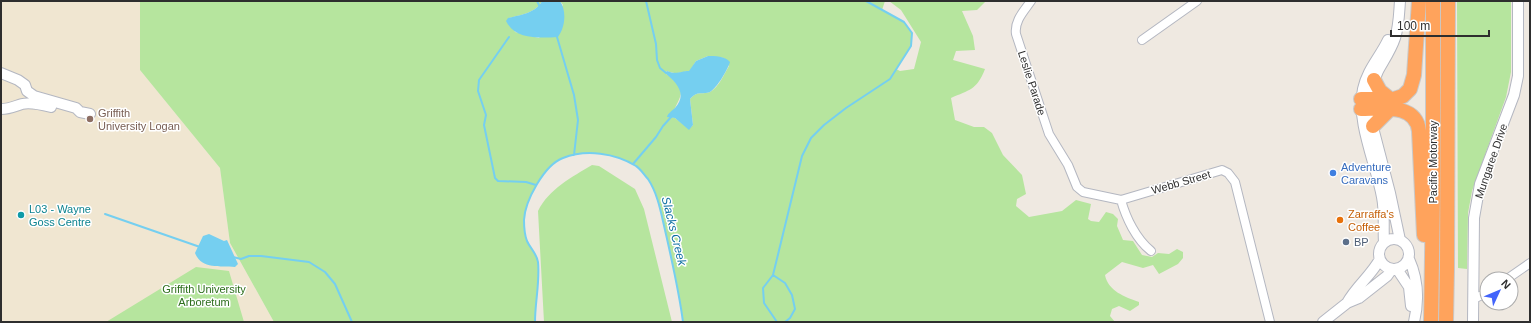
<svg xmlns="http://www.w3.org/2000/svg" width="1531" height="323" viewBox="0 0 1531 323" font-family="Helvetica,sans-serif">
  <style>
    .education { fill: #f0e6d1 }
    .green { fill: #b6e59e; fill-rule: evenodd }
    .water { fill: #75cff0 }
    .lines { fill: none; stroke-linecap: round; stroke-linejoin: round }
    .stream { stroke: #75cff0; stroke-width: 2 }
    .minor-casing { stroke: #b4b7c1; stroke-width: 10 }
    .tertiary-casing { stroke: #b4b7c1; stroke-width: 12 }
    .motorway-casing { stroke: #c9c9c9; stroke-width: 16 }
    .minor { stroke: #fff; stroke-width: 8 }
    .tertiary { stroke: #fff; stroke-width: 10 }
    .motorway { stroke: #ffa35c; stroke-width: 14 }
    .education-dot { fill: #8d6e63; stroke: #fff; stroke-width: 1.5 }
    .shop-dot { fill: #3f7fe0; stroke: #fff; stroke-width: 1.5 }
    .culture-dot { fill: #0f9aa8; stroke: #fff; stroke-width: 1.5 }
    .food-dot { fill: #e8710a; stroke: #fff; stroke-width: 1.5 }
    .service-dot { fill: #5c6f8a; stroke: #fff; stroke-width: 1.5 }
    .labels { text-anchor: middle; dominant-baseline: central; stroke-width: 3; stroke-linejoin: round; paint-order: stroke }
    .street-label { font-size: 11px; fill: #2e2e2e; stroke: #fff }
    .education-label { font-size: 11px; fill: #785e54; stroke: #fff; text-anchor: start }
    .shop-label { font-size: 11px; fill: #366cbe; stroke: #fff; text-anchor: start }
    .culture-label { font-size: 11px; fill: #0d838f; stroke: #fff; text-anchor: start }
    .food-label { font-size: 11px; fill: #c56008; stroke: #fff; text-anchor: start }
    .service-label { font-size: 11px; fill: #4e5e75; stroke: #fff; text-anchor: start }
    .park-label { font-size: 11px; fill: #2c6e1b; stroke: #fff }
    .water-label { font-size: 12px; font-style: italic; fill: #0d6fa3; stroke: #fff }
  </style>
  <rect width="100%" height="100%" fill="#efe9e1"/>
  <path class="education" d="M 1,1 L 140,1 L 140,70 L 220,168 L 230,243 L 274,322 L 1,322 Z"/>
  <path class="green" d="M 140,1 L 542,1 C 536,13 520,15 509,18 L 515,32 L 539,38 L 563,5 L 560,1 L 885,1 L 882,10 L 904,22 L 912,33 L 911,46 L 896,69 L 900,71 L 914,69 L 921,42 L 901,10 L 889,1 L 986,1 L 977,10 L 962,11 L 973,36 L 975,50 L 956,51 L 953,60 L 985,69 C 977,90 969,90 951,98 L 955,120 L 974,127 L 984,127 L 992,133 L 1003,155 L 1022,175 L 1026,194 L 1017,199 L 1016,206 L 1029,217 L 1062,211 L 1076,200 L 1091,204 L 1088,219 L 1091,221 L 1099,222 L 1106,212 L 1113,214 L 1118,219 L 1117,226 L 1123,240 L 1133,241 L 1142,255 L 1152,257 L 1158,253 L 1169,254 L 1177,249 L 1183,252 L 1183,258 L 1178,264 L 1159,274 L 1153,265 L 1143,268 L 1122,262 L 1105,275 C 1108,291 1125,297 1139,302 L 1139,305 L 1130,311 L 1119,306 L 1112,309 L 1110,316 L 1115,322 L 683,322 C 679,291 672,261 665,230 C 661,213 658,194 648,179 C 644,175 640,168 636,166 C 615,153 586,149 563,158 C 544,165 525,201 524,220 C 524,225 525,236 527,241 C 530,248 537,254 538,262 C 540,282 535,302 535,322 L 274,322 L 230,243 L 220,168 L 140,70 ZM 708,56 L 724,58 L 729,66 C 724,74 719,87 710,92 C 702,95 698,90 690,99 L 693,125 L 689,129 L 675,118 L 671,117 C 680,94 690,92 665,73 L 667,71 C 677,75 680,72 690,71 L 696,61 Z
    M 1457,1 L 1511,1 L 1511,72 L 1506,97 L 1472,191 L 1468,213 L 1467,269 L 1458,268 Z
    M 592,165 L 599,166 L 635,189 L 644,209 L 672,322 L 544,322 L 538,211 C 549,189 572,177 592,165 Z
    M 196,267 L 229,271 L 244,322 L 106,322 Z"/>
  <path class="water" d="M 542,1 L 560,1 C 567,11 565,28 558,37 C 540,38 515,40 506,21 L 508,18 C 520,15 536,13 542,1 Z
    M 708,56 C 715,56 725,56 730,62 C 728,69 717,88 710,92 C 702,95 698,90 690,99 L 693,125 L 689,130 L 675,118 L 667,117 C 668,113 672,111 675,108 C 688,94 676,82 665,73 L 667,71 C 677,75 680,71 689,71 L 696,61 Z
    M 209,234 L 224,241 L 227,240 L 238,264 L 235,267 C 220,266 201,269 195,253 L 203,236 Z"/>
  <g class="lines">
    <path class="stream" d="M 537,1 L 540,7
      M 646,1 L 656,44 L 657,60 L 660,68 L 666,73
      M 509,37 L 479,80 L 478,91 L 486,115 L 484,125 L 495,178 L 498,181 L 526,182 L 536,185
      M 557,37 L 574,95 L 578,120 L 574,155
      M 633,164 L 656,137 L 663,126 L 672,116
      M 105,214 L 200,247
      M 233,257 L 241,259 L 249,256 L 261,256 L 309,262 L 325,272 L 335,284 L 352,322
      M 773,275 L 785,283 L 792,295 L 795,309 L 790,318 L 785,322
      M 535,322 C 535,302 540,282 538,262 C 537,254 530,248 527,241 C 525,236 524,225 524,220 C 525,201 544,165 563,158 C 586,149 615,153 636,166 C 640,168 644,175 648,179 C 658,194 661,213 665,230 C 672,261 679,291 683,322
      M 777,322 L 764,303 L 763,288 L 773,275 L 802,156 L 811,138 L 824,125 L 846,108 L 890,79 L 911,46 L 912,33 L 904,22 L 866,1"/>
    <g class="minor-casing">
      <path id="minor" d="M 1031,1 C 1024,11 1014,21 1016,34 L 1049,134 L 1068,165 L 1077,187 L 1083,192 L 1121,200 L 1222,170 L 1228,173 L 1235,182 L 1270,322
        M 1142,40 L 1197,1
        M 1121,200 C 1126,218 1136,239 1151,251
        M 1507,279 L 1530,263
        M 1473,299 L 1487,293"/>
    </g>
    <g class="tertiary-casing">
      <path id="tertiary" d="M 1400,1 C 1399,14 1399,26 1395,38 C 1391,50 1384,60 1378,71 C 1371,86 1369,103 1371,120 L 1390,193 L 1400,240
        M 1,73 L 18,80 L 25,85 L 27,91 L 34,96 L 76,108 L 80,112 L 90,114
        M 1,109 C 10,109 15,106 22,104 C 30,102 43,105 51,107
        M1379 254a15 15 0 1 1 30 0a15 15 0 1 1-30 0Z
        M 1384,243 C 1383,227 1385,212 1382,197 C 1376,164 1356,122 1363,89 C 1367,70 1380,57 1388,40
        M 1409,259 C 1418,279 1419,301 1414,322
        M 1397,269 L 1409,287 L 1411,306
        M 1347,303 C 1357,285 1370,277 1380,259
        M 1323,322 L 1347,303 L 1359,298 L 1387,276 L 1392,269
        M 1473,322 L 1474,218 L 1480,184 L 1514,95 L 1518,76 L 1518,1"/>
    </g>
    <g class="motorway-casing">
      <path id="motorway" d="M 1374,80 L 1380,91 L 1390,99
        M 1361,99 L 1394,99 L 1403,96 L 1410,89 L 1414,75 L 1419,1
        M 1361,109 C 1382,109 1416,103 1419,131 L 1424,235
        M 1373,126 L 1390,109
        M 1431,322 L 1433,192 L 1433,1
        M 1446,322 L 1447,269 L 1448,1"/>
    </g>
    <use href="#minor" class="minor"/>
    <use href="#tertiary" class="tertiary"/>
    <use href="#motorway" class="motorway"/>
  </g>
  <circle class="education-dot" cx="90" cy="119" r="4"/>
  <circle class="shop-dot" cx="1333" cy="173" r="4"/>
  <circle class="culture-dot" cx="21" cy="215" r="4"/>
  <circle class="food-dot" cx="1340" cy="220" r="4"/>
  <circle class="service-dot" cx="1346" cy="242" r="4"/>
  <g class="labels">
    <g class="street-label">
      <text transform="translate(1032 83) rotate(72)">Leslie Parade</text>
      <text transform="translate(1491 161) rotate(-71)">Mungaree Drive</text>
      <text transform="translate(1433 162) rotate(-90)">Pacific Motorway</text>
      <text transform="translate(1181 182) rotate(-16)">Webb Street</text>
    </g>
    <g class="education-label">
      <text x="98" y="113">Griffith<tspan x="98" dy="13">University Logan</tspan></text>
    </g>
    <g class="shop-label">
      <text x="1341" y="167">Adventure<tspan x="1341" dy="13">Caravans</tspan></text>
    </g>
    <g class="culture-label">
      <text x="29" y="209">L03 - Wayne<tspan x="29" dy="13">Goss Centre</tspan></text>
    </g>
    <g class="food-label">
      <text x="1348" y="214">Zarraffa's<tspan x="1348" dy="13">Coffee</tspan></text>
    </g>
    <g class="service-label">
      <text x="1354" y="242">BP</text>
    </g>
    <g class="park-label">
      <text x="204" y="289">Griffith University<tspan x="204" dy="13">Arboretum</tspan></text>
    </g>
    <g class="water-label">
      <text transform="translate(674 231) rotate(76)">Slacks Creek</text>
    </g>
  </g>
  <rect width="1531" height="323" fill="none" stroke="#2e2e2e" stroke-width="4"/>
  <g transform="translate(1499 291) rotate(46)"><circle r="19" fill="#ffffff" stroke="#ababab"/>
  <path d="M0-3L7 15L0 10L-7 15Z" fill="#4264fb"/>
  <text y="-6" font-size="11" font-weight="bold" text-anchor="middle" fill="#2e2e2e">N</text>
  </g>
  <path d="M1391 30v6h98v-6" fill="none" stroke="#2e2e2e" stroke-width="2"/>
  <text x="1397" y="30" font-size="12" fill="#2e2e2e" stroke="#ffffff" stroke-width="3" paint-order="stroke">100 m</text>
</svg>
